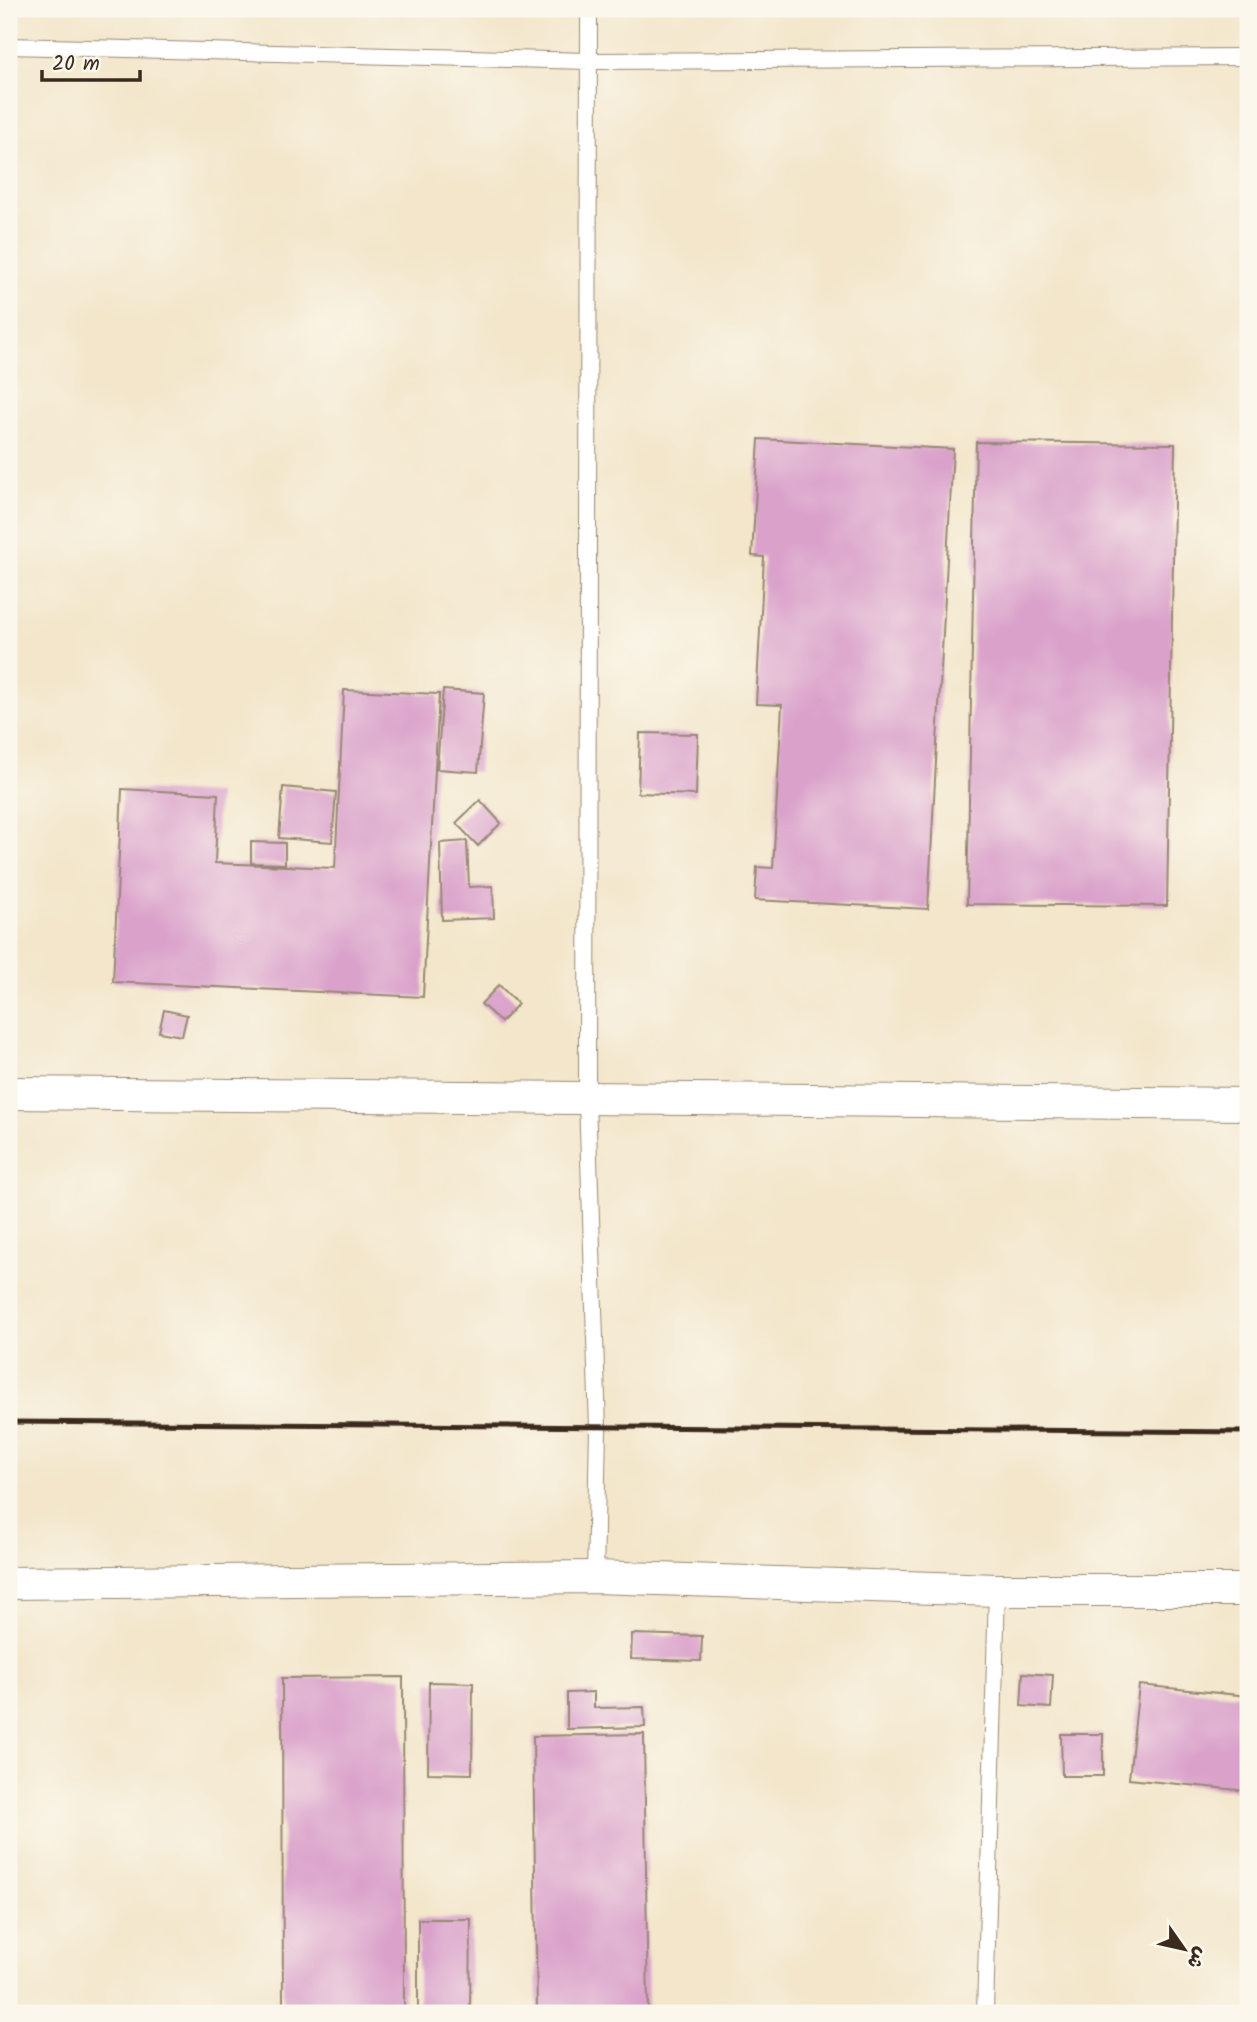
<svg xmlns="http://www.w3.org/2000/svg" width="1257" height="2022" viewBox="0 0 1257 2022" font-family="Kalam,'Playpen Sans Arabic',sans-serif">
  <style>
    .building { fill: #daa2cb }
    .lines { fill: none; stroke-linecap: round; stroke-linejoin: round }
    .service-casing { stroke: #978874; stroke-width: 18 }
    .minor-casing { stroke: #978874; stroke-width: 34 }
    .service { stroke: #fff; stroke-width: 16 }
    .minor { stroke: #fff; stroke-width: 32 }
    .rail { stroke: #3b2a1e; stroke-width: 5 }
  </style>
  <rect width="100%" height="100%" fill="#fbf7ec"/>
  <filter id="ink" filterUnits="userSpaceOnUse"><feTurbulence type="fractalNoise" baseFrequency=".0143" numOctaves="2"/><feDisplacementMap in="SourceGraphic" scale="14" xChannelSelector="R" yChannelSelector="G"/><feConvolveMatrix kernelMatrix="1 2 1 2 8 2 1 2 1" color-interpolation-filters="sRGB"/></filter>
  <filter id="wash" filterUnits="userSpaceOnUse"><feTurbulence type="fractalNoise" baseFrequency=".00686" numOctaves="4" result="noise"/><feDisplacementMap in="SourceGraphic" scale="28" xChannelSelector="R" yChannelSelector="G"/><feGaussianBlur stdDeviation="1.57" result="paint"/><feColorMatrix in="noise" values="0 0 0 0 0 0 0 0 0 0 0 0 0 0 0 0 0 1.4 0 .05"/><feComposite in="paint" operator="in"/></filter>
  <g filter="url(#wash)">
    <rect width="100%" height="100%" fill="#f3e6cb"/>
    <g id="blocks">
      <path class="building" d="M 759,439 L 953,449 L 928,909 L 755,900 L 757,867 L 773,868 L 782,705 L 756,704 L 764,557 L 752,556 Z
        M 976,442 L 1175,444 L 1167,906 L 967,904 Z
        M 344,690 L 439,694 L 423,997 L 113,982 L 122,789 L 218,794 L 215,863 L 335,868 Z
        M 443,690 L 484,693 L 478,772 L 437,769 Z
        M 640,733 L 698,734 L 696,795 L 638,793 Z
        M 283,787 L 336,792 L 332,842 L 279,838 Z
        M 480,800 L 501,823 L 478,846 L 456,823 Z
        M 467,841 L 469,887 L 493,886 L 494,918 L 442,920 L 440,843 Z
        M 251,842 L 285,843 L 285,864 L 251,863 Z
        M 499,985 L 518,1004 L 501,1022 L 481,1004 Z
        M 164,1010 L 187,1015 L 182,1036 L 159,1032 Z
        M 632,1634 L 702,1636 L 701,1661 L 631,1659 Z
        M 1023,1673 L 1053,1675 L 1051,1708 L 1021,1706 Z
        M 403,1677 L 404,2013 L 283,2013 L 282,1678 Z
        M 429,1682 L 473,1683 L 472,1774 L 428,1773 Z
        M 1139,1685 L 1248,1696 L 1248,1791 L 1129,1779 Z
        M 594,1692 L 594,1708 L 644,1707 L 645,1727 L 567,1729 L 567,1693 Z
        M 644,1734 L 648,2013 L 537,2013 L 533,1736 Z
        M 1061,1734 L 1103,1734 L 1103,1776 L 1062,1776 Z
        M 418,1919 L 471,1919 L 470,2013 L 418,2013 Z"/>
    </g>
  </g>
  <g filter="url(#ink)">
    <use href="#blocks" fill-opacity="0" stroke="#978874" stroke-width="2"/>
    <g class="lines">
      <g class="service-casing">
        <path id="service" d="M 589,9 L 587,1099 L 598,1428 L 595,1577
          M 9,46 L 589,61 L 1248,57
          M 985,2013 L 997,1590"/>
      </g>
      <g class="minor-casing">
        <path id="minor" d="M 9,1093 L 1248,1104
          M 9,1583 L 595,1577 L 997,1590 L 1248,1590"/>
      </g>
      <use href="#service" class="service"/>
      <use href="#minor" class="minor"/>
      <path class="rail" d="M 9,1422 L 1248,1432"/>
    </g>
  </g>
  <rect width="1257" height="2022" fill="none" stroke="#fbf7ec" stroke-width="35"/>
  <g transform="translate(1184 1949) rotate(124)" stroke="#fbf7ec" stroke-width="5" paint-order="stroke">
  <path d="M0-5L12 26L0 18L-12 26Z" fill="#3b2a1e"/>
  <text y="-10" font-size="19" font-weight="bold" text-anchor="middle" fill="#3b2a1e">ش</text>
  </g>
  <path d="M42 70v10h98v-10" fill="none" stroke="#3b2a1e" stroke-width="3.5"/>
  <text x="52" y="70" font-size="21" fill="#3b2a1e" stroke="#fbf7ec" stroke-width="5" paint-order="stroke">20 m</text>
</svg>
